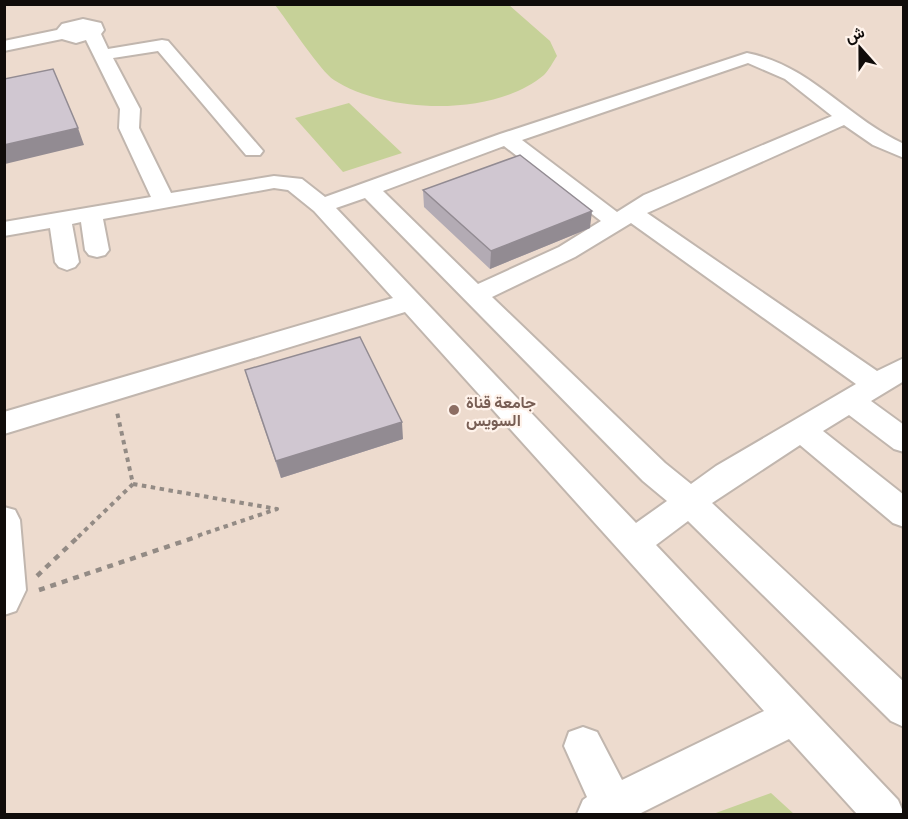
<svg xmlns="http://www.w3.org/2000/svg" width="908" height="819" viewBox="0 0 908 819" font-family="Barlow,Vazirmatn,sans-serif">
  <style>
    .built { fill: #eddbce }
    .green { fill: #c6d198 }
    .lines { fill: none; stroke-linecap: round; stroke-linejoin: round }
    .minor-casing { stroke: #c1b6ae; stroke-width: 4 }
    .path-far1 { stroke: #938b85; stroke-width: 4; stroke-dasharray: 4.5 4.5; stroke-linecap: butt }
    .path { stroke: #938b85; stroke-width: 4.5; stroke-dasharray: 6 6; stroke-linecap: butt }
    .minor { fill: #fff; fill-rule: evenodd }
    .wall { fill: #b3abb4 }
    .shaded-wall { fill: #928b92 }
    .building { fill: #d0c7d1; stroke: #928b92; stroke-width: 1.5 }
    .education-dot { fill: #8d6e63; stroke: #fff3eb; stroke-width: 2 }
    .labels { text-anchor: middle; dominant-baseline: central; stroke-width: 4.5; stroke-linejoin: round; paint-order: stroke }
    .education-label { font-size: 16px; font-weight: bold; fill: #785e54; stroke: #fff3eb; text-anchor: start }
  </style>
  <rect width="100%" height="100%" fill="#f1e6de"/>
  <path class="built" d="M 5,5 L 903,5 L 903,814 L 5,814 Z"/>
  <path class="green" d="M 275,5 L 509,5 L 550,41 L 557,56 C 553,62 549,70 544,75 C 494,117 387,114 334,80 C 321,72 287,20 275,5 Z
    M 349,103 L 402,153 L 343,172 L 295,118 Z
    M 771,793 L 794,814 L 713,814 Z"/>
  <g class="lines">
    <g class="minor-casing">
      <path id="minor" d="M 83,19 L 101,23 L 104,30 L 101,34 L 108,49 L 162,40 L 168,41 L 263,151 L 260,155 L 246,155 L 158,51 L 113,58 L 140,109 L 139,128 L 171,193 L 274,176 L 302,179 L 325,197 L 500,134 L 747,53 C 810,65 847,118 904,144 L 904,158 L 873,145 L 844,125 L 647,213 L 877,371 L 904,358 L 904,381 L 871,401 L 904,425 L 904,452 L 894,449 L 849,415 L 823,431 L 904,495 L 904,527 L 893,523 L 800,445 L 712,503 L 904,682 L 904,727 L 891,721 L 688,521 L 656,545 L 898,800 L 904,814 L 857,814 L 789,739 L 639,814 L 577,814 L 583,800 L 587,797 L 564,746 L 569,732 L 583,727 L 597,732 L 622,780 L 764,711 L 405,312 L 4,434 L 4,412 L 393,298 L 314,211 L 288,190 L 274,188 L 103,219 L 109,250 L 105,255 L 97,257 L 89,255 L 85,250 L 81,222 L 72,224 L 79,262 L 75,267 L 67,270 L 59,267 L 55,262 L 50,228 L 4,236 L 4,222 L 151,197 L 119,128 L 120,109 L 86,40 L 76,43 L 62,39 L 4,51 L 4,41 L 57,30 L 62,24 ZM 748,63 L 785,79 L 832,116 L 644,195 L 617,212 L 522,140 ZM 504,146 L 601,221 L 559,247 L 478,284 L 383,191 ZM 365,198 L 643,481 L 667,501 L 636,523 L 336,208 ZM 631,223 L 856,384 L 716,466 L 691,484 L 665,463 L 492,297 L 575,257 Z
        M 4,507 L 15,510 L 20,520 L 26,590 L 16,611 L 4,615 Z"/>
    </g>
    <path class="path-far1" d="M 133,484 L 277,509 L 194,537
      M 78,537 L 133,484 L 117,412"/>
    <path class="path" d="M 37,576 L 79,536
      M 39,590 L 199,536"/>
    <use href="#minor" class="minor"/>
  </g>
  <path class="wall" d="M 423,190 L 590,228 L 490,269 L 424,207 Z
    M 245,370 L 403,439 L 281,478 L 250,387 Z"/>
  <path class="shaded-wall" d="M 78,128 L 84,145 L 5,164 L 4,145 Z
    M 592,211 L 590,228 L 490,269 L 491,251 Z
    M 402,422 L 403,439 L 281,478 L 276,461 Z"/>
  <path class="building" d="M 53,69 L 78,128 L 4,145 L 4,79 Z
    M 520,155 L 592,211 L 491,251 L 423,190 Z
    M 360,337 L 402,422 L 276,461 L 245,370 Z"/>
  <circle class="education-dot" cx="454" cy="410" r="6"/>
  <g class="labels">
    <g class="education-label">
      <text x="466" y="401">جامعة قناة<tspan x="466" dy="18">السويس</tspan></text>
    </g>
  </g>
  <rect width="908" height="819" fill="none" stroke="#100c0a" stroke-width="12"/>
  <g transform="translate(860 48) rotate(339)" stroke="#fff3eb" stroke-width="4.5" paint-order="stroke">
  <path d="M0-4.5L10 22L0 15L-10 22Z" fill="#100c0a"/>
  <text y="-9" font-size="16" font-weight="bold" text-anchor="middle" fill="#100c0a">ش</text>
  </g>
</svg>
